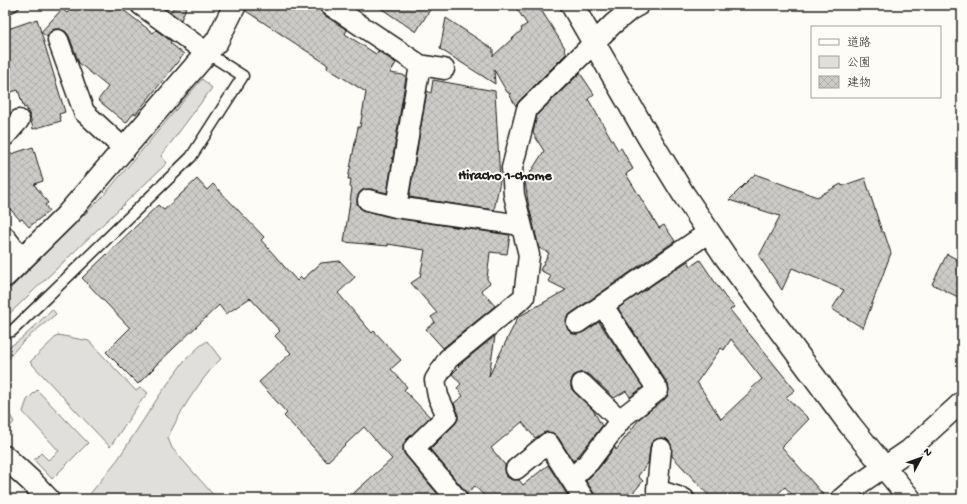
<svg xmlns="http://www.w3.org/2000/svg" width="967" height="504" viewBox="0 0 967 504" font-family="'Gochi Hand','Klee One',sans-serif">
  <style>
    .green { fill: #e0dfdb; stroke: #7e7e7c }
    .building { fill: url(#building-cross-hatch); stroke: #1c1c1c; fill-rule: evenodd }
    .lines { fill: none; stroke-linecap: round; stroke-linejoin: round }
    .lane-casing { stroke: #1c1c1c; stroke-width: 13 }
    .street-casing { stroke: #1c1c1c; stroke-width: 23 }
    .secondary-casing { stroke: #1c1c1c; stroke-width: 25 }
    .primary-casing { stroke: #1c1c1c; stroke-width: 25 }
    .lane { stroke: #fdfcf7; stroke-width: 10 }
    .street { stroke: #fdfcf7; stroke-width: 20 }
    .secondary { stroke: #fdfcf7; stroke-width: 22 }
    .primary { stroke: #fdfcf7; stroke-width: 22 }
    .labels { text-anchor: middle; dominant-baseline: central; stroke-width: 4; stroke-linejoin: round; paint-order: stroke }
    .neighbourhood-label { font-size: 14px; font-weight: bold; fill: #1c1c1c; stroke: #fdfcf7 }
  </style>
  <defs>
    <pattern id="building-cross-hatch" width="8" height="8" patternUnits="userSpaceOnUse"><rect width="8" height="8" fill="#cccbc8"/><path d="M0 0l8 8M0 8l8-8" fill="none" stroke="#afaeab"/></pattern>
  </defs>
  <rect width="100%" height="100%" fill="#fdfcf7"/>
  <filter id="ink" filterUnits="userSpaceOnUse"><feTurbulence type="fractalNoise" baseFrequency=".025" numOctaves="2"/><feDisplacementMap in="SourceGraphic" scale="8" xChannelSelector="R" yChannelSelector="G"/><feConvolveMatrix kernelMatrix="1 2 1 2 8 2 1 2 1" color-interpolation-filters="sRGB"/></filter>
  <g filter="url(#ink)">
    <path class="green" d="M 202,79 L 212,88 L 161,156 L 167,163 L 5,318 L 5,294 L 104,195 Z
      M 52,309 L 56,314 C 40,328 13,346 5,366 L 5,348 C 17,346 42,319 52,309 Z
      M 58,335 L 89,341 L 136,391 L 141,387 L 148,393 L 141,401 L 110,447 L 30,362 Z
      M 207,341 L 221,359 C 203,375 177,416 168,438 L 172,448 L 217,499 L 172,499 C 168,496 165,497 162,499 L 86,499 L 118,459 L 159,396 L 184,361 L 200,346 Z
      M 37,390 L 88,443 L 52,479 L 34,460 L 41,453 L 48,460 L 59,451 L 23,412 L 27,400 Z
      M 5,406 L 14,422 L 5,433 Z"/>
    <path class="building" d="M 79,5 L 117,5 L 153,33 L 156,30 L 171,41 L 170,43 L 184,54 L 136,114 L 134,113 L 126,123 L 98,100 L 108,87 L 79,63 L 69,36 L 66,32 L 60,29 L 54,29 L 50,32 L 47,37 L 41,32 L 62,9 L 67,13 L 73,7 Z
      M 176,5 L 187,5 L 181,20 L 170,12 Z
      M 247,5 L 312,5 L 320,10 L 324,15 L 347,30 L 345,34 L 376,54 L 378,51 L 396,63 L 390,73 L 403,75 L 406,77 L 387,193 L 371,189 L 364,189 L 360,192 L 357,198 L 357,204 L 360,208 L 365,211 L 394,218 L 510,235 L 507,254 L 490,252 L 487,279 L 490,283 L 481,290 L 495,306 L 443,348 L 426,329 L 435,322 L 431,317 L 437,313 L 411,283 L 420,277 L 425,250 L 388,244 L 388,246 L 344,242 L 352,188 L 350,187 L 351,179 L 348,179 L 358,127 L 360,127 L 366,92 L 327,68 L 328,65 L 246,11 Z
      M 376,5 L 433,5 L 416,32 Z
      M 514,5 L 538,5 L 565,48 L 564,49 L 567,53 L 519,101 L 516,106 L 509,94 L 511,94 L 507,92 L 494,70 L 495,84 L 440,49 L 446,18 L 493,49 L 493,56 L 522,30 L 521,28 L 527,24 Z
      M 37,19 L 65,112 L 59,114 L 61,121 L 33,129 L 30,116 L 26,107 L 24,108 L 18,90 L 5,94 L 5,30 Z
      M 580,73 L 594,94 L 588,99 L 618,150 L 621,148 L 633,169 L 626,174 L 659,228 L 664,225 L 675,241 L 570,314 L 566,318 L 566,324 L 568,330 L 572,334 L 578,334 L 584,332 L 599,322 L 643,387 L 630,397 L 626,391 L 614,398 L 590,375 L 584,373 L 579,373 L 573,376 L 571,382 L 571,388 L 574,392 L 593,410 L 602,426 L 580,454 L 573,461 L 558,437 L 553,433 L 546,432 L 535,438 L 522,422 L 491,448 L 505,465 L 505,470 L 507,477 L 512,480 L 519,480 L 523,485 L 548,465 L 570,499 L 487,499 L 475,486 L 467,493 L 430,449 L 455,424 L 458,419 L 457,411 L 454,403 L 463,396 L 457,388 L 461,384 L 452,374 L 459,367 L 458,366 L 495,336 L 489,376 L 518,317 L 566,290 L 548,281 L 551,276 L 540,270 L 549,253 L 539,248 L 528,202 L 525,181 L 544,151 L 533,133 L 537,115 Z
      M 433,80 L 495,91 L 500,181 L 494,210 L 409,197 L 427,91 L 431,93 Z
      M 33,147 L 43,181 L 34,184 L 48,203 L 45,205 L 49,211 L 29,227 L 22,219 L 20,220 L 5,203 L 5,156 Z
      M 755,174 L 817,197 L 841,184 L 842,186 L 865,178 L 882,232 L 884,232 L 891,253 L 863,328 L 832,309 L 844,290 L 792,268 L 782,290 L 759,256 L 780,216 L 729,200 Z
      M 197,179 L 207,190 L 213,184 L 264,237 L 261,240 L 297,281 L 301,277 L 303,279 L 321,263 L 340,261 L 355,277 L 338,293 L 372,333 L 374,331 L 401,360 L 391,369 L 407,387 L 404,390 L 430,417 L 406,440 L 403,445 L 403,451 L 405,455 L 442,499 L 347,499 L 392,459 L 364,427 L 327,462 L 284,416 L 287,413 L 259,382 L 291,353 L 275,336 L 280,331 L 250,298 L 226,314 L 219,305 L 154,367 L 154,368 L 138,384 L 106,352 L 130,328 L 82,278 L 158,205 L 164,210 Z
      M 947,254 L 962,262 L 962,299 L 932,284 Z
      M 700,260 L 725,297 L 734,307 L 730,310 L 795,390 L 786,397 L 809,419 L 782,447 L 827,499 L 796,499 L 785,487 L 772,499 L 712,499 L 672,456 L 671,444 L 667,439 L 662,438 L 656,439 L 651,443 L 650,448 L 648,463 L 638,476 L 643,481 L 628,499 L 595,499 L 594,493 L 586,481 L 598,469 L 615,447 L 616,450 L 640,418 L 665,399 L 668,395 L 669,389 L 668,384 L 618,308 L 688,261 L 691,266 ZM 731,339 L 762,379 L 751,389 L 752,390 L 721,419 L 697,382 L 721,348 L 724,350 Z"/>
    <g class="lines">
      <g class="lane-casing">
        <path id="lane" d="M 5,9 L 14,5
          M 5,333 L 12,331 L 191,157 L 243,76 L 207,53"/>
      </g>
      <g class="street-casing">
        <path id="street" d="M 141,5 L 207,53
          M 330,5 L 420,65 L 444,69
          M 58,40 L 84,112 L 124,149
          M 5,136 L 19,120
          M 368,200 L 396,207 L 521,225
          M 396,207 L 420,65
          M 5,237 L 22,259
          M 577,323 L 709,232
          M 582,384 L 620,420
          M 661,449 L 657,490 L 684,499
          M 516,469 L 548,443 L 571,479 L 589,462 L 623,417 L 658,390 L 603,306
          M 571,479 L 584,499
          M 457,499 L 414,448 L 447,416 L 438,396 L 435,380 L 448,359 L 524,297 L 529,255 L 514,195 L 512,168 L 527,109 L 613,24 L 630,10 L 639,5
          M 841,499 L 855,487 L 909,450 L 962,402"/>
      </g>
      <g class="secondary-casing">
        <path id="secondary" d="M 572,5 L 649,138 L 684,195 L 725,256 L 850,425 L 910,499
          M 5,276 L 66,216 L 217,41 L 235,5"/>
      </g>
      <g class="primary-casing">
        <path id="primary" d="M 5,457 L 31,481 L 48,499"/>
      </g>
      <use href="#lane" class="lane"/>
      <use href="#street" class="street"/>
      <use href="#secondary" class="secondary"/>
      <use href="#primary" class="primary"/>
    </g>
  </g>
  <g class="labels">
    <g class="neighbourhood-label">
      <text x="505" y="176">Hiracho 1-chome</text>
    </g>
  </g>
  <rect width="967" height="504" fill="none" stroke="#fdfcf7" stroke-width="20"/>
  <rect x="10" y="10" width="947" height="484" fill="none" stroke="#1c1c1c" stroke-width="1.5" filter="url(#ink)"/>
  <rect x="811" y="26" width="130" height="72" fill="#fdfcf7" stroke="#a3a29f"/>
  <rect x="819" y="39" width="20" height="6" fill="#fdfcf7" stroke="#a3a29f"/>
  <text x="847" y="46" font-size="12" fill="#1c1c1c">道路</text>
  <rect x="819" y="56" width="20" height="12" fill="#e0dfdb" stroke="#a3a29f"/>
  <text x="847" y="66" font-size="12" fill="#1c1c1c">公園</text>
  <rect x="819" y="76" width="20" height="12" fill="url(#building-cross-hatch)" stroke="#a3a29f"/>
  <text x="847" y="86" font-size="12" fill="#1c1c1c">建物</text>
  <g transform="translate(921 458) rotate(49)" stroke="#fdfcf7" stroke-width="3" paint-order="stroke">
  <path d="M0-3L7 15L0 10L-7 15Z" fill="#1c1c1c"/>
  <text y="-6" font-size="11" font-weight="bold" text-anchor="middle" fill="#1c1c1c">N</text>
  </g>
</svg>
